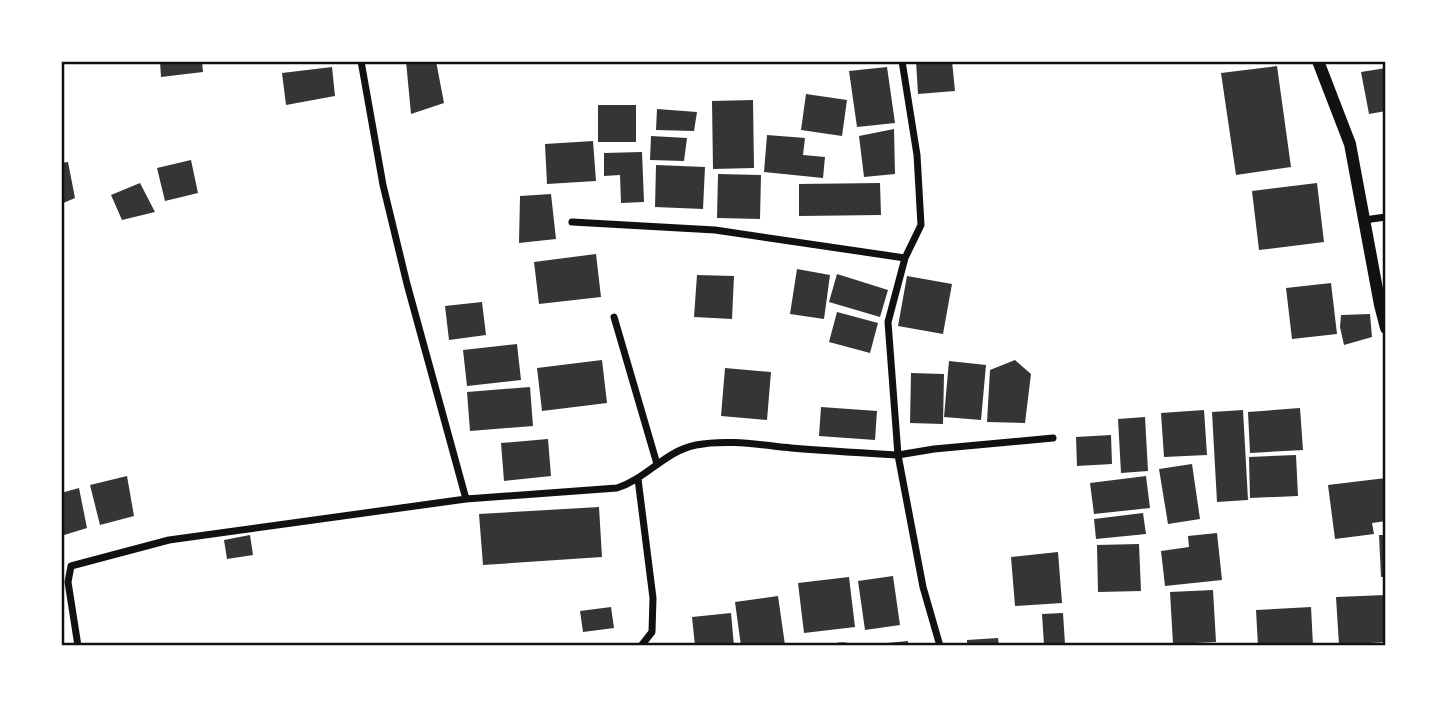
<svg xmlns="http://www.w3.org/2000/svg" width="1447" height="707" viewBox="0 0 1447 707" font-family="Signika,sans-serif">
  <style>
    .building { fill: #353535 }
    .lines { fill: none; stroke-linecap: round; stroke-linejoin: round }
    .minor { stroke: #111; stroke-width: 7 }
    .tertiary { stroke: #111; stroke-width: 12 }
    .neatline { fill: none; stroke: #111; stroke-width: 2.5 }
  </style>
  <rect width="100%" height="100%" fill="#fff"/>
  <path class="building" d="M 160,61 L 202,61 L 203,72 L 161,77 Z
    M 238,61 L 275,61 L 275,64 L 238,64 Z
    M 406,61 L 436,61 L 444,103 L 411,114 Z
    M 916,61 L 952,61 L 955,91 L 918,94 Z
    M 1277,66 L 1291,167 L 1236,175 L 1221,73 Z
    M 332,67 L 335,96 L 286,105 L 282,73 Z
    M 887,67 L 895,123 L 857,127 L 849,71 Z
    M 1386,68 L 1386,111 L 1369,114 L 1361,72 Z
    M 806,94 L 847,100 L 842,136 L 801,130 Z
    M 753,100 L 754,168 L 713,169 L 712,101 Z
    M 598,105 L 636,105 L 636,142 L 598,142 Z
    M 657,109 L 697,112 L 694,131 L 656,130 Z
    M 894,129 L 895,174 L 864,177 L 859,136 Z
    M 767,135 L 805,138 L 803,155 L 825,157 L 823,178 L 764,172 Z
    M 651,136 L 687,138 L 684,161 L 650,160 Z
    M 593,141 L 596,181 L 547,184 L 545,144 Z
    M 642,152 L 644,202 L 621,203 L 620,175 L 604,176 L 604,153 Z
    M 191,160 L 198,193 L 165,201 L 157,168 Z
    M 68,162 L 75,198 L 61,204 L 61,163 Z
    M 656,165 L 705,167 L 703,209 L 655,207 Z
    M 718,174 L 761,175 L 760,219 L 717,218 Z
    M 140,183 L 155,212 L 122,220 L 111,195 Z
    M 880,183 L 881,215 L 799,216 L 799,184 Z
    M 1317,183 L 1324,242 L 1259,250 L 1252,191 Z
    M 551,194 L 556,239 L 519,243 L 520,196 Z
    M 596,254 L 601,297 L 539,304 L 534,262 Z
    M 797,269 L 830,275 L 824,319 L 790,314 Z
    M 837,274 L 888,290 L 880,317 L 829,302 Z
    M 697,275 L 734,276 L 732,319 L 694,317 Z
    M 907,276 L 952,284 L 943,334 L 898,326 Z
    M 1331,283 L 1337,334 L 1292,339 L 1286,288 Z
    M 482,302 L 486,335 L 449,340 L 445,306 Z
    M 837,312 L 878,323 L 870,353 L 829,342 Z
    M 1370,314 L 1372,337 L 1344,345 L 1340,327 L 1341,315 Z
    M 517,344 L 521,380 L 467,386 L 463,350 Z
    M 602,360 L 607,403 L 542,411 L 537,368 Z
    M 1015,360 L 1031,374 L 1025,423 L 987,422 L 990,370 Z
    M 949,361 L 986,365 L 981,420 L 944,417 Z
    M 725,368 L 771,372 L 767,420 L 721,416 Z
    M 911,373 L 944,374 L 943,424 L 910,423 Z
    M 530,387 L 533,426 L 470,431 L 467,392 Z
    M 821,407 L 877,411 L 875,440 L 819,436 Z
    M 1300,408 L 1303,450 L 1250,453 L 1248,412 Z
    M 1204,410 L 1207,455 L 1164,457 L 1161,413 Z
    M 1243,410 L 1248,500 L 1217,502 L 1212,412 Z
    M 1145,417 L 1148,471 L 1121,473 L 1118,419 Z
    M 1111,435 L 1112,464 L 1077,466 L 1076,437 Z
    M 548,439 L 551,476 L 504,481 L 501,443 Z
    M 1296,455 L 1298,496 L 1250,498 L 1249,457 Z
    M 1192,464 L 1200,519 L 1168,524 L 1159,469 Z
    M 127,476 L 134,516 L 100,525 L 90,485 Z
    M 1146,476 L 1150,508 L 1094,514 L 1090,483 Z
    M 1386,478 L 1386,521 L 1372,523 L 1374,534 L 1335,539 L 1328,485 Z
    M 79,488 L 87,528 L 61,536 L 61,493 Z
    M 599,507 L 602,557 L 483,565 L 479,514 Z
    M 1143,513 L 1146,534 L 1096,539 L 1094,519 Z
    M 1217,533 L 1222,580 L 1165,586 L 1161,551 L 1189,547 L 1188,536 Z
    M 250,535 L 253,555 L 227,559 L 224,540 Z
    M 1379,535 L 1386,535 L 1386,577 L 1381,577 Z
    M 1139,544 L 1141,591 L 1098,592 L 1097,545 Z
    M 1058,552 L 1062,603 L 1015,606 L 1011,557 Z
    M 893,576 L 900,625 L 865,630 L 858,581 Z
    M 849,577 L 855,627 L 804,633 L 798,583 Z
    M 1213,590 L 1216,642 L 1173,644 L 1170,592 Z
    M 1386,595 L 1386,642 L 1339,645 L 1336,597 Z
    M 778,596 L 785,645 L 741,646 L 735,602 Z
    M 611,607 L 614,628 L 583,632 L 580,611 Z
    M 1311,607 L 1313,646 L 1258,646 L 1256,610 Z
    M 731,613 L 734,646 L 695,646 L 692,617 Z
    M 1063,613 L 1065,644 L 1044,645 L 1042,614 Z
    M 998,638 L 999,646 L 967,646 L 967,640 Z
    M 908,641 L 908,646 L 877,646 L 877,644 Z"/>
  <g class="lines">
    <path class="minor" d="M 361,61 L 383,185 L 407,284 L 466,499
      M 902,61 L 917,155 L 921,225 L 905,258 L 888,322 L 898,455 L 934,449 L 1053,438
      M 1364,220 L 1386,217
      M 572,222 L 715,230 L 905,258
      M 614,317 L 657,464
      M 638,479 L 653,598 L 652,632 L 641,646
      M 78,646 L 68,582 L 71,566 L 169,540 L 466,499 L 617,488 C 646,479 665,451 696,445 C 727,439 760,445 791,448 C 827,451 863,453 898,455 L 923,587 L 940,646
      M 839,646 L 845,646"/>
    <path class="tertiary" d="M 1318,61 L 1350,144 L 1380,305 L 1386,328"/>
  </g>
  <rect width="1447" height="707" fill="none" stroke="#ffffff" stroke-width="126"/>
  <rect x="63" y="63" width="1321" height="581" class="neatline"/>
</svg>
